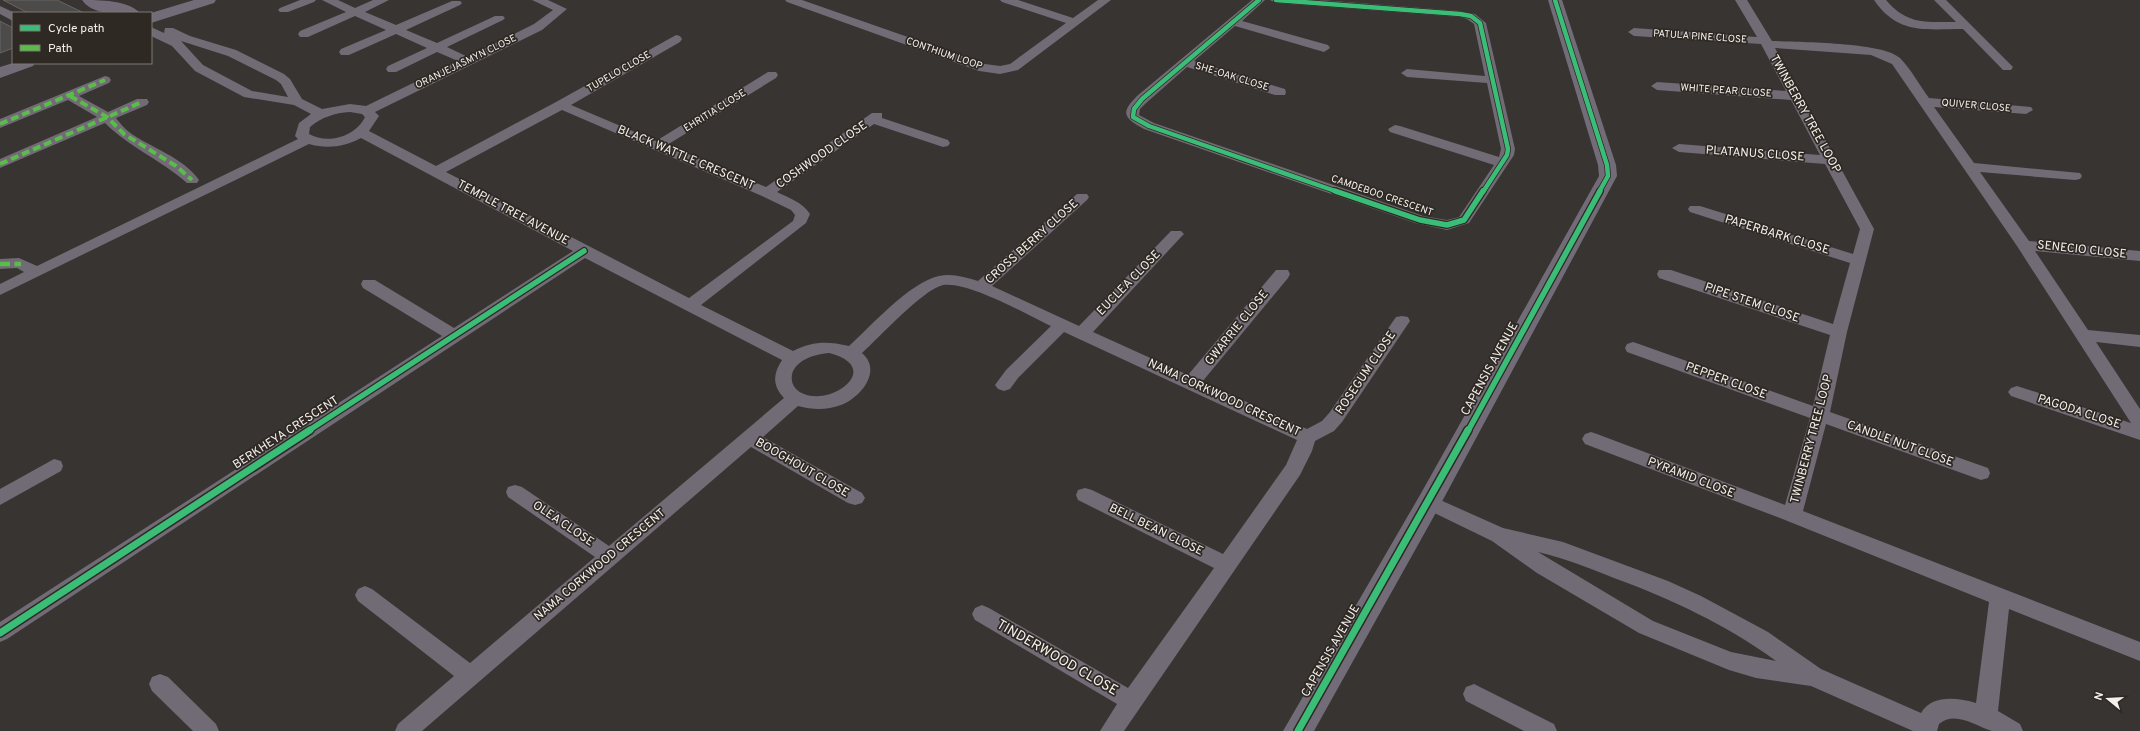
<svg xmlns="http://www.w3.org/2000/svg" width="2140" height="731" viewBox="0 0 2140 731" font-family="Overpass,sans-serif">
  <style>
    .building { fill: #4c4b4a; stroke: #666464 }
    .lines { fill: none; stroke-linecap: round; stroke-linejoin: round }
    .street { fill: #706b75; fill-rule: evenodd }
    .secondary { fill: #726c78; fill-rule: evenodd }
    .quiet-far1 { stroke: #5cbc4b; stroke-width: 4; stroke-dasharray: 8 4; stroke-linecap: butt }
    .quiet { stroke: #5cbc4b; stroke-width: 4.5; stroke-dasharray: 10 4.5; stroke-linecap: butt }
    .cycleway-far2-casing { stroke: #2f2924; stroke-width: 6 }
    .cycleway-far1-casing { stroke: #2f2924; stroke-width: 8 }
    .cycleway-casing { stroke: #2f2924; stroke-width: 10 }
    .cycleway-far2 { stroke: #3abd76; stroke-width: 4.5 }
    .cycleway-far1 { stroke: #3abd76; stroke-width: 5.5 }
    .cycleway { stroke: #3abd76; stroke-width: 7 }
    .labels { text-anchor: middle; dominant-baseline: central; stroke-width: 3.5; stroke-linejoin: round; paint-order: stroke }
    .far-street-label { font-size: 10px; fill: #f4f0ec; stroke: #2f2924 }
    .street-label { font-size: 12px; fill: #f4f0ec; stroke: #2f2924 }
    .near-street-label { font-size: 14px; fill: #f4f0ec; stroke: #2f2924 }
  </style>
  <rect width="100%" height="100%" fill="#373431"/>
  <path class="building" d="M 3,0 L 57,0 L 84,13 L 28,13 Z
    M 0,21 L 13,28 L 13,48 L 0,53 Z"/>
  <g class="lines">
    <path class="street" d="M 300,0 L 316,0 L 314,2 L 288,12 L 280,12 L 278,10 L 280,8 Z
      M 322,0 L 338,0 L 355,8 L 373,0 L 389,0 L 365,12 L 396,25 L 452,1 L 460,1 L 462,3 L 460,5 L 406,30 L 437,43 L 495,16 L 503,16 L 505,18 L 503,20 L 447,47 L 468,57 L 534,24 L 553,10 L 532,0 L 548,0 L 567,9 L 542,30 L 375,112 L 379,116 L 369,131 L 436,166 L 556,102 L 676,35 L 680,36 L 682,39 L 680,42 L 571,105 L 656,141 L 768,72 L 776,72 L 778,75 L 776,78 L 667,145 L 766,187 L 872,113 L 882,113 L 882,118 L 948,140 L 950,143 L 948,146 L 943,147 L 874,124 L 777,192 C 789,198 802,202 810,214 L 806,223 L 701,305 L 793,351 C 813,341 827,341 849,346 C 871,326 910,282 939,276 C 952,273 965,277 978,281 L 1077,194 L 1087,194 L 1089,197 L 1087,200 L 992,286 L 1079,326 L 1171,231 L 1181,231 L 1184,234 L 1181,237 L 1093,332 L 1188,375 L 1276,270 L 1288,270 L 1290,274 L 1288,278 L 1202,382 L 1307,429 L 1322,421 L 1330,412 L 1396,317 L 1402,316 L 1408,317 L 1410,321 L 1342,422 L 1334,431 L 1315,441 L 1312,451 L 1300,475 L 1124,731 L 1100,731 L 1117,704 L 975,620 L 972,614 L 975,608 L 982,605 L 989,608 L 1128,688 L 1214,568 L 1078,500 L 1076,495 L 1078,490 L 1085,488 L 1092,490 L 1223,554 L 1286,465 L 1297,440 L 1064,332 L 1018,378 L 1010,389 L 1004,391 L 998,389 L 995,385 L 1006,370 L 1051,326 C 1026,314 968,281 943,285 C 922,290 879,338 862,353 C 883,371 860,398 841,405 C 827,410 813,410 798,406 L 763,437 L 862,493 L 865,498 L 862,503 L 855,505 L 848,503 L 751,447 L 422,731 L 395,731 L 398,724 L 454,676 L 358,601 L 355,595 L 358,589 L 365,586 L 372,589 L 470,663 L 595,557 L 508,497 L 506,492 L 508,487 L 515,485 L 522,487 L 609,546 L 784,398 C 772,385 773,374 782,360 L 585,258 L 7,639 L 0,642 L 0,622 L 442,336 L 363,288 L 361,284 L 363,280 L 375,280 L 454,328 L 573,251 L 361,138 C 345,147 326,149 309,144 L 0,295 L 0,284 L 24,272 L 17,268 L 0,269 L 0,259 L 19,258 L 37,266 L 298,139 L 295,136 L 299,123 L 311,114 L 294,105 L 244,97 L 195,71 L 172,46 L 151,36 L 151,27 L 164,33 L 165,28 L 173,28 L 190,36 L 236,50 L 284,74 L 290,79 L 302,99 L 322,109 L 350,104 L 366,106 L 458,61 L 437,52 L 396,72 L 388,72 L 386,69 L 388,66 L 427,48 L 396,34 L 349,55 L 341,55 L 339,52 L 341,49 L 386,30 L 355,16 L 308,37 L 300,37 L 298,34 L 300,31 L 346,12 ZM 181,41 L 228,56 L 276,80 L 281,84 L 288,97 L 252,91 L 203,65 ZM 562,110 L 762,196 L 791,210 L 795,215 L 793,221 L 689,298 L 446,172 ZM 350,112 L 362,114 L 365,117 C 356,136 328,145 309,134 L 310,127 C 322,117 335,113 350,112 ZM 829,353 C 884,367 833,406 804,394 C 798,392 793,387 792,381 C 789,362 814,354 829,353 Z
      M 785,0 L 802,0 L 985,64 L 1000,66 L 1010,64 L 1066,23 L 1002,2 L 1000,0 L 1018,0 L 1073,18 L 1098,0 L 1111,0 L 1018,70 L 1000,74 L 979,71 L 787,2 Z
      M 1252,0 L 1265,0 L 1242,21 L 1328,45 L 1330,48 L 1324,52 L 1235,26 L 1194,61 L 1285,89 L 1286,92 L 1285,95 L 1275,95 L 1187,67 L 1145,104 L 1140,109 L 1139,115 L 1154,123 L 1423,216 L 1447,220 L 1459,217 L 1494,165 L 1390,132 L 1388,129 L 1395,125 L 1400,126 L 1499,157 L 1501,149 L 1487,83 L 1407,77 L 1401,73 L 1407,69 L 1485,76 L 1474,24 L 1467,19 L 1460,17 L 1276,3 L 1270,0 L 1321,0 L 1460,11 L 1475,14 L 1486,23 L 1515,149 L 1514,155 L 1469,223 L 1447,230 L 1415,223 L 1144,129 C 1125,118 1119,114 1137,96 Z
      M 1735,0 L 1747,0 L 1772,41 C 1798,42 1883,42 1900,58 C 1911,69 1920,86 1929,98 L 2031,107 L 2033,110 L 2026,114 L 1934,107 L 1974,163 L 2080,173 L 2082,176 L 2080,179 L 2075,180 L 1980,172 L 2029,241 L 2140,251 L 2140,261 L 2035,251 L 2088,330 L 2140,335 L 2140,347 L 2096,342 L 2140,409 L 2140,440 L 2011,396 L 2008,392 L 2011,388 L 2017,386 L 2131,423 L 2017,246 L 1892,64 L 1871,55 L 1775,48 L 1874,229 L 1847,332 L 1830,412 L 1988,468 L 1990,473 L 1988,478 L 1981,480 L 1826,424 L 1803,511 L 2140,642 L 2140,661 L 2009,609 L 1998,711 L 2020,724 L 2023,731 C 2014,731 2001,731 1992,731 C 1976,726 1955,710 1939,724 L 1937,731 L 1913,731 L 1811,686 L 1756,678 L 1729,670 L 1639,633 L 1537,573 L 1492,541 L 1422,507 L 1419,502 L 1422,497 L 1429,495 L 1503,528 L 1563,542 L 1668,581 L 1701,596 L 1768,632 L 1821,669 L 1921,713 C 1932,694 1958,698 1976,703 L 1989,602 L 1785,520 L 1585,444 L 1582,439 L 1585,434 L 1591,432 L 1597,434 L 1785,505 L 1810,418 L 1627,352 L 1625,348 L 1627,344 L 1633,342 L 1639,344 L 1813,406 L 1830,335 L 1659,278 L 1657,274 L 1659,270 L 1671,270 L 1833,324 L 1850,263 L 1690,212 L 1688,209 L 1690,206 L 1700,206 L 1853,254 L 1860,229 L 1825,164 L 1679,152 L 1672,148 L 1679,144 L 1820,155 L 1791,100 L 1657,90 L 1651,86 L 1657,82 L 1786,91 L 1761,44 L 1634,36 L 1628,32 L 1634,28 L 1757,37 ZM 1538,552 C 1564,558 1589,568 1614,578 C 1671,599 1727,625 1776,661 L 1731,652 L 1653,621 Z
      M 1874,0 L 1886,0 C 1907,25 1926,22 1956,22 L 1934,0 L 1946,0 L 2013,67 L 2011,70 L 2003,70 L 1963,29 C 1925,29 1898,35 1874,0 Z
      M 0,6 L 15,13 L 13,13 L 13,21 L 0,14 Z
      M 105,76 L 109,77 L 111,80 L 109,83 L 79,96 L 108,112 L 137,99 L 147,99 L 149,102 L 147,105 L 116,118 C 120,123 124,128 129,132 C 151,148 183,157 199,180 L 197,183 L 187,183 C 161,160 129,147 105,123 L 0,168 L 0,159 L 97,117 L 68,100 L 0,128 L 0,119 Z
      M 54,459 L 61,461 L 63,466 L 61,471 L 0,505 L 0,489 Z
      M 160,674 L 168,677 L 216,724 L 219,731 L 193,731 L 152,691 L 149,684 L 152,677 Z
      M 1474,684 L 1554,724 L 1557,731 L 1524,731 L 1466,701 L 1463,694 L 1466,687 Z"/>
    <path class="secondary" d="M 82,0 C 100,0 128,0 140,13 C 121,13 94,17 82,0 Z
      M 194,0 L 216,0 L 214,3 L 151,23 L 151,13 Z
      M 1548,0 L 1562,0 L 1616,165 L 1617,176 L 1438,509 L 1314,731 L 1283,731 L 1420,495 L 1599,176 L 1598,165 Z
      M 13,63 L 35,63 L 33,66 L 0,78 L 0,67 Z"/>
    <path class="quiet-far1" d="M 70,96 L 107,117 L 124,134 L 176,166 L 192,180
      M 0,124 L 105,80
      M 0,164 L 142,102"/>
    <path class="quiet" d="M 0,264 L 21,264"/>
    <g class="cycleway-far2-casing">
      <path id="cycleway-far2" d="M 1259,0 L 1142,99 L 1134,109 L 1133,117 L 1149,126 L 1338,192
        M 1276,0 L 1460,14 L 1471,16 L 1480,23 L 1508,149 L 1507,155 L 1483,192
        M 1555,0 L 1607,165 L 1608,176 L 1599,192"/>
    </g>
    <g class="cycleway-far1-casing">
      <path id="cycleway-far1" d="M 1335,191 L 1420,220 L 1447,225 L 1464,220 L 1483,191
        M 308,431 L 584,251
        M 1468,431 L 1600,191"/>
    </g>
    <g class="cycleway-casing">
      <path id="cycleway" d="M 0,633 L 310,430
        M 1298,731 L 1468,430"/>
    </g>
    <use href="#cycleway-far2" class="cycleway-far2"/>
    <use href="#cycleway-far1" class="cycleway-far1"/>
    <use href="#cycleway" class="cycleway"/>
  </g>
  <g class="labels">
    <g class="far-street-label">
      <text transform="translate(1700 37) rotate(4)">PATULA PINE CLOSE</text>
      <text transform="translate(944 54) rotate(19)">CONTHIUM LOOP</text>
      <text transform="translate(466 62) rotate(-26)">ORANJEJASMYN CLOSE</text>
      <text transform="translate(619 72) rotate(-30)">TUPELO CLOSE</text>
      <text transform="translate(1232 77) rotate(17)">SHE-OAK CLOSE</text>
      <text transform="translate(1726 91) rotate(4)">WHITE PEAR CLOSE</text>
      <text transform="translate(1976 106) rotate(5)">QUIVER CLOSE</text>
      <text transform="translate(715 111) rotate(-32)">EHRITIA CLOSE</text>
      <text transform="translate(1382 196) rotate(19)">CAMDEBOO CRESCENT</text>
    </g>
    <g class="street-label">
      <text transform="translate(1805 114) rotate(61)">TWINBERRY TREE LOOP</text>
      <text transform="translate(1755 154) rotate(4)">PLATANUS CLOSE</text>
      <text transform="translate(822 155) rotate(-35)">COSHWOOD CLOSE</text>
      <text transform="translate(686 158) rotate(23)">BLACK WATTLE CRESCENT</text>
      <text transform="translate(513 213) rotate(28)">TEMPLE TREE AVENUE</text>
      <text transform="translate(1777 235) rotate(17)">PAPERBARK CLOSE</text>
      <text transform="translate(1032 242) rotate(-42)">CROSS BERRY CLOSE</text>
      <text transform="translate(2082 250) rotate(6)">SENECIO CLOSE</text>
      <text transform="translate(1129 283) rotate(-46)">EUCLEA CLOSE</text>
      <text transform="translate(1752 303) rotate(19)">PIPE STEM CLOSE</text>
      <text transform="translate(1237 328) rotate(-51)">GWARRIE CLOSE</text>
      <text transform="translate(1490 369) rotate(-61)">CAPENSIS AVENUE</text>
      <text transform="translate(1366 373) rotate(-56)">ROSEGUM CLOSE</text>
      <text transform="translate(1726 381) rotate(20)">PEPPER CLOSE</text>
      <text transform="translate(1224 398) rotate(25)">NAMA CORKWOOD CRESCENT</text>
      <text transform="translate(2079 412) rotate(18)">PAGODA CLOSE</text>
      <text transform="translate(286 433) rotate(-33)">BERKHEYA CRESCENT</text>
      <text transform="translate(1812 439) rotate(-75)">TWINBERRY TREE LOOP</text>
      <text transform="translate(1900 444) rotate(20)">CANDLE NUT CLOSE</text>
      <text transform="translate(802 468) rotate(30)">BOOGHOUT CLOSE</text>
      <text transform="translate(1691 478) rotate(21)">PYRAMID CLOSE</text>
      <text transform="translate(563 524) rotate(34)">OLEA CLOSE</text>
      <text transform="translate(1156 530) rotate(26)">BELL BEAN CLOSE</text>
      <text transform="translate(600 565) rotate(-40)">NAMA CORKWOOD CRESCENT</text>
      <text transform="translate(1331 651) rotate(-60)">CAPENSIS AVENUE</text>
    </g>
    <g class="near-street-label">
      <text transform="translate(1057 658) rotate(30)">TINDERWOOD CLOSE</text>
    </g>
  </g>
  <rect x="12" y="12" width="140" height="52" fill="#2f2924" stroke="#7e7974"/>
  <rect x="20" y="25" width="20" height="6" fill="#3abd76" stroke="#7e7974"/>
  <text x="48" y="32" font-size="12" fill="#f4f0ec">Cycle path</text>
  <rect x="20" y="45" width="20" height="6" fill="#5cbc4b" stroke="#7e7974"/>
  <text x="48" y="52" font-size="12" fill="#f4f0ec">Path</text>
  <g transform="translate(2108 699) rotate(288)" stroke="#2f2924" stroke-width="3" paint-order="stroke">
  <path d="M0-3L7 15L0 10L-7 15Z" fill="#f4f0ec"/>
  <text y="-6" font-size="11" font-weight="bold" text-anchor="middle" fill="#f4f0ec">N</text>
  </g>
</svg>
